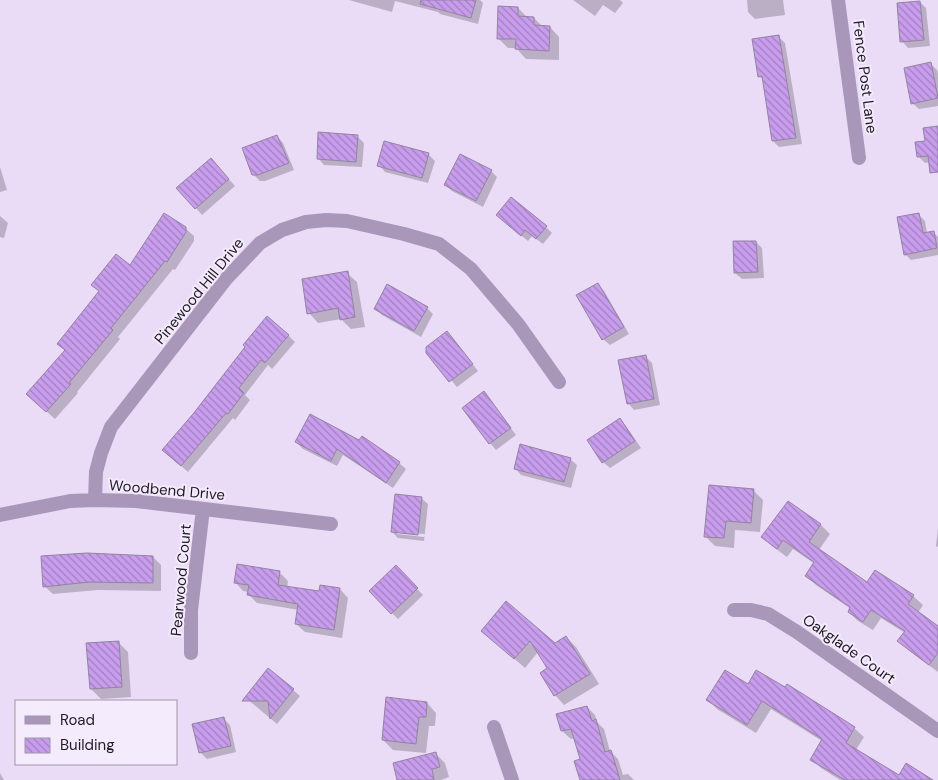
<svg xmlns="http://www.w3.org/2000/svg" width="938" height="780" viewBox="0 0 938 780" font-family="'DM Sans',sans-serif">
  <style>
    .shadow { fill: #0003; fill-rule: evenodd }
    .building { fill: url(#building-back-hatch); stroke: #92849e }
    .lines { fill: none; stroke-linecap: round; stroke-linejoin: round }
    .minor { stroke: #a997ba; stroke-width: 14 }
    .labels { text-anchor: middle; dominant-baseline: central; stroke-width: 4; stroke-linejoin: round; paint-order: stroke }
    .street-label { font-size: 15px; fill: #201a25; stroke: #f4ebfc }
  </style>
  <defs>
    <pattern id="building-back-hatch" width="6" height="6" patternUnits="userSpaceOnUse" patternTransform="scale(1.25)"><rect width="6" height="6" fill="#c89ded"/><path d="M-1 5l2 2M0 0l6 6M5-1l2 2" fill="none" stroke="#a27fc0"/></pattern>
  </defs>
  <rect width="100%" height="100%" fill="#eadbf7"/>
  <path class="shadow" d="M 349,0 L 480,0 L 483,3 L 478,24 L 440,14 L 438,12 L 395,1 L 392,12 Z
    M 573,0 L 620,0 L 623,3 L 615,13 L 603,5 L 595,16 Z
    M 747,0 L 783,0 L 785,15 L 755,19 L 748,12 Z
    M 920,2 L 926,8 L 930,46 L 908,48 L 902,41 Z
    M 518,8 L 528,18 L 534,18 L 543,27 L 550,27 L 559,37 L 559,60 L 526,59 L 516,48 L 508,48 L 498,38 Z
    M 778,36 L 785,43 L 802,144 L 779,147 L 773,141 L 764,81 L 759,76 Z
    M 931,64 L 937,70 L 938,74 L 938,106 L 919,109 L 912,103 Z
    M 938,127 L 938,161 L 925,163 L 919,157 L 927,142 Z
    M 277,136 L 283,143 L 294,170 L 265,181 L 260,181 L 253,174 Z
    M 357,136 L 364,143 L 362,167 L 324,165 L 318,158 Z
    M 428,154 L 435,161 L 428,183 L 385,172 L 379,165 Z
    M 217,166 L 235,186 L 202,215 L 196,208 Z
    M 0,167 L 7,190 L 0,192 Z
    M 491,171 L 497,177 L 483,207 L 452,191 L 445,185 Z
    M 497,215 L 546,227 L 552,233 L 543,244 L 532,236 L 528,241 Z
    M 919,215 L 925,221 L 927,233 L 933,232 L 938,237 L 938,255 L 911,260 L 905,254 Z
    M 0,216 L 8,223 L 4,238 L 0,237 Z
    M 185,228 L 194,236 L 194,241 L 175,270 L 173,269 L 118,337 L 120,339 L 77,392 L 78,393 L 55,419 L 36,402 L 66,351 L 58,344 L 130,266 Z
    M 756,242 L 762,248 L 764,278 L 742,279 L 735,273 Z
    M 347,273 L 357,282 L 365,327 L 351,329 L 341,319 L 318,323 L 309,313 Z
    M 598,284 L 604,291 L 629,334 L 610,345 L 603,339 Z
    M 375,308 L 427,308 L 433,314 L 421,337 L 382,315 Z
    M 447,332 L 478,371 L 457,387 L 428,352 Z
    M 288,335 L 295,342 L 272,369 L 268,365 L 245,395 L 250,400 L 235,420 L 233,418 L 188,472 L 170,456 L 194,415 Z
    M 645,356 L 652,363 L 660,405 L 634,410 L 628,403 Z
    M 484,393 L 516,435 L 496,450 L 490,443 Z
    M 310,416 L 399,463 L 406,469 L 393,488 L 343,455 L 337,466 L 303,449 L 296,442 Z
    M 620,420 L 626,426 L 641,448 L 610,468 L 603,462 Z
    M 570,459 L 577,465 L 571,488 L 521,475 L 515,468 Z
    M 753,490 L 763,500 L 760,532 L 735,530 L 734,548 L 715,546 L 705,536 Z
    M 421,498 L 428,504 L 424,541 L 398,538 L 392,532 ZM 397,532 L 425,534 L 424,537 L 397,534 Z
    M 788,502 L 821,525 L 830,534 L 819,550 L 867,584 L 875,571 L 913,596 L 923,605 L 918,613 L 938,628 L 938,672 L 908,650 L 899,641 L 905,633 L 881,618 L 873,630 L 858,621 L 849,612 L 851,609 L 816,585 L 807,575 L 815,564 L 793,549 L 787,557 L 772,546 L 763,537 Z
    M 938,528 L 938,547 L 936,546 Z
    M 153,557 L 161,565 L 161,591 L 98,590 L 53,594 L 44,586 Z
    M 396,567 L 423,595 L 398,619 L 370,591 Z
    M 279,572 L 288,581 L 287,588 L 320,593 L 340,589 L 348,598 L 342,638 L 305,632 L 296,624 L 299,610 L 257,603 L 248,594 L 249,592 L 243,591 L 235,582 Z
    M 482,631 L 555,644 L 566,637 L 576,647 L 599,684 L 564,705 L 555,695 L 549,669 L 538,652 L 525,668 Z
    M 118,642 L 128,652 L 131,697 L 101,699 L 91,689 Z
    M 748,686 L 854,728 L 864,737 L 856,750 L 899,776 L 927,780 L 840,780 L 821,768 L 812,759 L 822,741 L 771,709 L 756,733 L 717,709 L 708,700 Z
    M 293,690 L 300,696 L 277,724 L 246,698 Z
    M 427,703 L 436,713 L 435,726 L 429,726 L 426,753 L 393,750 L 383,740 Z
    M 587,707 L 595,715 L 597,722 L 604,729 L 610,751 L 618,759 L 623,775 L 628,774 L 634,780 L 581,780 L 581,760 L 575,738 L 571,739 L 562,731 Z
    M 223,718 L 230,725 L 236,752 L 207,759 L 201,753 L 194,725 Z
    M 435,753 L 445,763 L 449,777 L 441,780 L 399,780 Z
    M 0,773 L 4,780 L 0,780 Z"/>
  <path class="building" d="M 421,0 L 476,0 L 471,18 L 420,4 Z
    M 920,1 L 924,40 L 900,42 L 897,3 Z
    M 498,6 L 518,7 L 518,16 L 534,17 L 534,25 L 550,26 L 549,51 L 515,49 L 516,39 L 497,39 Z
    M 779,35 L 796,138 L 772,141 L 762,76 L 758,77 L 752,39 Z
    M 931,62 L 938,98 L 911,104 L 904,68 Z
    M 938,126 L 938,172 L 930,173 L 928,156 L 917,157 L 915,142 L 925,141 L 923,128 Z
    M 318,132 L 358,135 L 356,162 L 317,159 Z
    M 277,135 L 289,163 L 258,175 L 252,175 L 242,148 Z
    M 384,141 L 429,153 L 422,178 L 377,166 Z
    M 460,154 L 492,170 L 476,201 L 444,185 Z
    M 211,158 L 229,179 L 195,209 L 176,188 Z
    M 511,197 L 547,226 L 536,239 L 525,230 L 521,236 L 496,215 Z
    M 164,213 L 186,227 L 186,232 L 167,262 L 165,261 L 111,328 L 113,330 L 69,383 L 71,384 L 46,412 L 26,394 L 65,350 L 57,344 L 99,291 L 91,285 L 116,254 L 130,265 Z
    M 919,213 L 923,233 L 934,231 L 937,248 L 904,255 L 897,217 Z
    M 733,241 L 756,241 L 758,272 L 734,273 Z
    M 348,271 L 355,317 L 340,320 L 338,308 L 307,314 L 302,279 Z
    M 598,283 L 624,327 L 602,340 L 576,295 Z
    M 387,284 L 428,307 L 414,331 L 374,309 Z
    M 267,316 L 289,335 L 265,363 L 261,360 L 239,388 L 244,393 L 228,414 L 226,413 L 181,466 L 162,450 L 193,414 L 245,347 L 243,345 Z
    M 447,331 L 473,364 L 449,382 L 426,353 L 426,347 Z
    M 646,355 L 654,399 L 627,404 L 618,360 Z
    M 484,391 L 511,428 L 489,444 L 462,408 Z
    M 310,414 L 359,440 L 362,436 L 400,462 L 386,483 L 337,449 L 331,461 L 295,442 Z
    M 620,418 L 635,441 L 602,463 L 587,440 Z
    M 520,444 L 571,458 L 564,482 L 514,469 Z
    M 709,485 L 754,489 L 751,523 L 726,521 L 724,538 L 704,537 Z
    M 395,494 L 422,497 L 418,535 L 391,532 Z
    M 788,501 L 821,524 L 809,542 L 867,582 L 875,570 L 914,595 L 908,604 L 938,626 L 938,653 L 929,665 L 897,641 L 905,631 L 871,610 L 863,622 L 848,612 L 850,607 L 805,576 L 814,562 L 783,540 L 777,549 L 761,537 Z
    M 87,553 L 153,556 L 153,583 L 89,582 L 43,587 L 41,556 Z
    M 237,564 L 280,571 L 278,585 L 319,591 L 320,585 L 340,588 L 334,630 L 295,624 L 298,604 L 247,595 L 249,585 L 234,583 Z
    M 396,565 L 418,588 L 391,614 L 369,591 Z
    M 506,601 L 555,643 L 566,636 L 590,674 L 554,696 L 540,673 L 547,668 L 530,641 L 514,659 L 481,631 Z
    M 119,641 L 122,687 L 90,689 L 86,643 Z
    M 268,668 L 294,689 L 270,719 L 268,701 L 242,701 Z
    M 725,670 L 748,684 L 756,670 L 785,687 L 787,684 L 855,727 L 846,743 L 899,775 L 906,763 L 933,780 L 845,780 L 810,760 L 822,739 L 762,701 L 747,725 L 706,700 Z
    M 386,697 L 427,702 L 426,717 L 419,717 L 416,744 L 382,740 Z
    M 587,706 L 592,721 L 596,719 L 605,752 L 611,750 L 620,780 L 580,780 L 574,761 L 580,759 L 571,729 L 561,731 L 556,714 Z
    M 224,717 L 231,746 L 199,753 L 192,724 Z
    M 436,752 L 440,767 L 432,769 L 434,780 L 397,780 L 393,763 Z"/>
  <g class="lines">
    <path class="minor" d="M 838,0 L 859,158
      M 95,500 L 96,472 L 101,453 L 111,427 L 226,279 L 260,243 L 282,230 L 306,222 L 326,220 L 347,221 L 404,234 L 439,244 L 471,269 L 518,324 L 559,382
      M 0,515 L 70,501 L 95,500 L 136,501 L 331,524
      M 734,610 L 751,610 L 768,614 L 797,632 L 938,731
      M 191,653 L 191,610 L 203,509
      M 494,727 L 512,780"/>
  </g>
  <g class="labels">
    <g class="street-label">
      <text transform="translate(865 77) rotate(83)">Fence Post Lane</text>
      <text transform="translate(199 291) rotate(-51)">Pinewood Hill Drive</text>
      <text transform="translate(167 490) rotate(5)">Woodbend Drive</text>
      <text transform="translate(181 580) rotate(-85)">Pearwood Court</text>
      <text transform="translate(849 649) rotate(35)">Oakglade Court</text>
    </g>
  </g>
  <rect x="15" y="700" width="162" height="65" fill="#f4ebfc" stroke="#9f97a6"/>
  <rect x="25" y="716" width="25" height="8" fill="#a997ba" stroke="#9f97a6"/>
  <text x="60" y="725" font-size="15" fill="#201a25">Road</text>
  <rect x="25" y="738" width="25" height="15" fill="url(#building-back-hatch)" stroke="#9f97a6"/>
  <text x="60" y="750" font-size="15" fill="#201a25">Building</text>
</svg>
